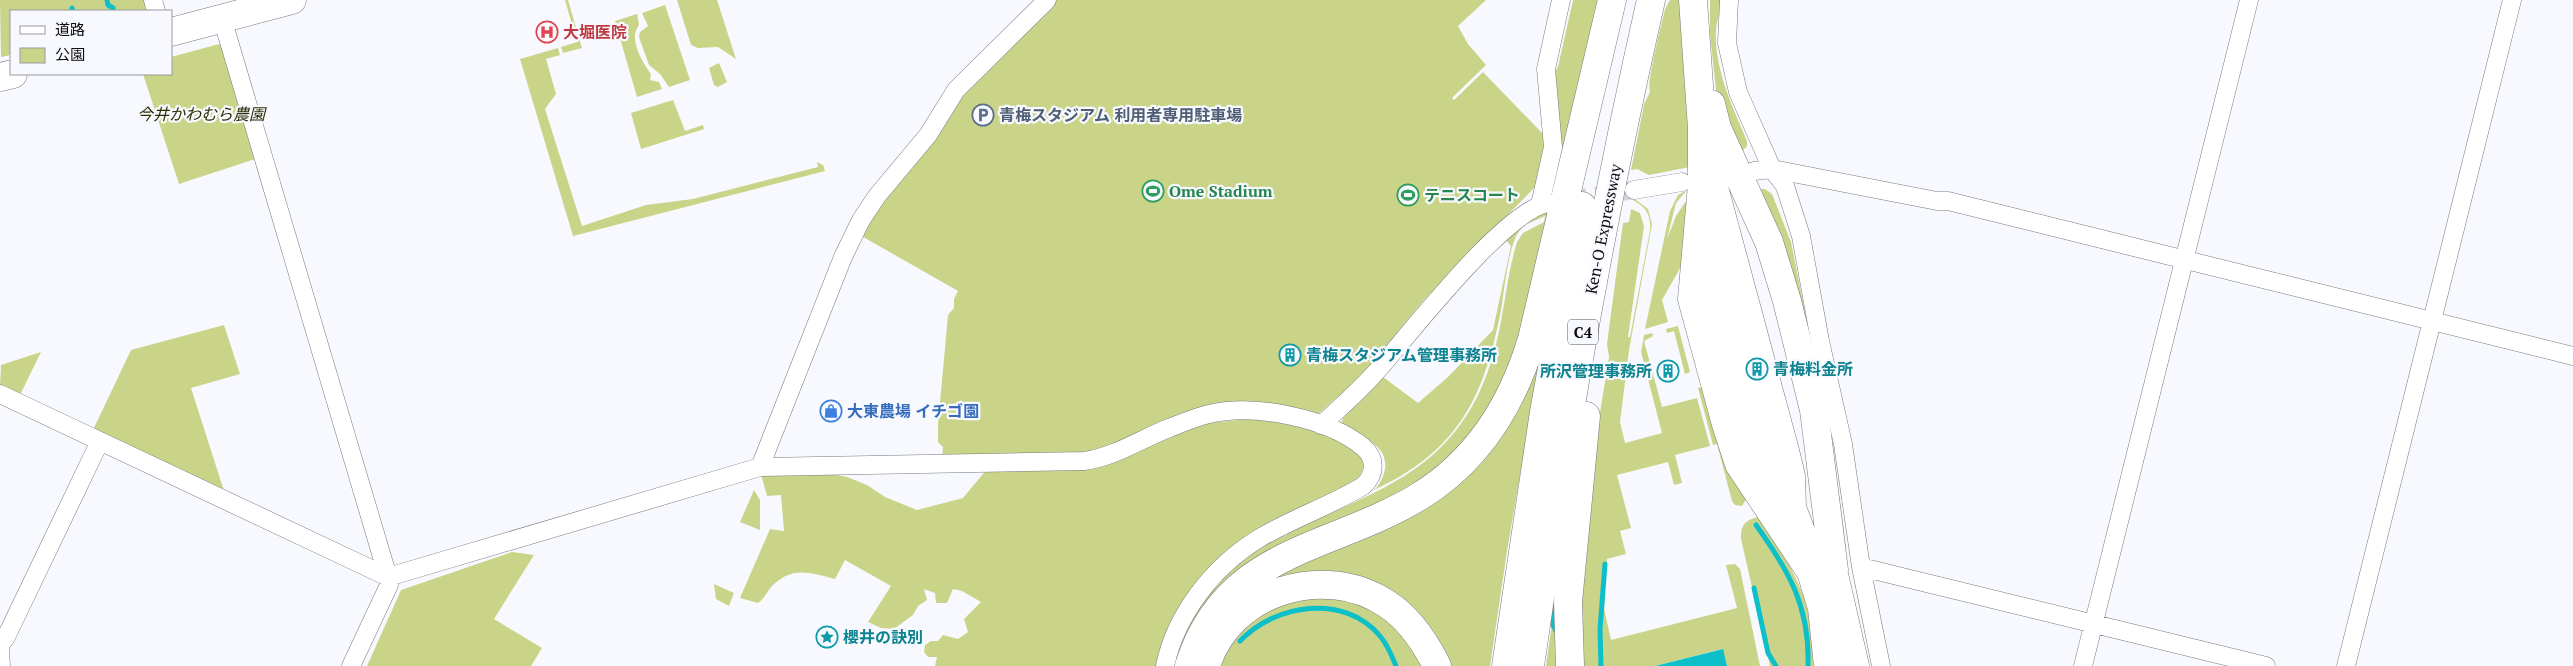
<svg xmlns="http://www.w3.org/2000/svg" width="2573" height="666" viewBox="0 0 2573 666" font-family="'PT Serif','Noto Sans JP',serif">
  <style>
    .green { fill: #c9d489 }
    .water { fill: #0dbfc8 }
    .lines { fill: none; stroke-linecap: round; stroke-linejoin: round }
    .stream { stroke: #0dbfc8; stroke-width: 5 }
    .minor-tunnel { stroke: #d4d5da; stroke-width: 18; stroke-dasharray: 18 9; stroke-linecap: butt }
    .minor-casing { stroke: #787a7e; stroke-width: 19 }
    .primary-casing { stroke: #787a7e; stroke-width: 29 }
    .motorway-casing { stroke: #787a7e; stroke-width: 29 }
    .minor { stroke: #fff; stroke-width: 18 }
    .primary { stroke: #fff; stroke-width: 28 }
    .motorway { stroke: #fff; stroke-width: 28 }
    .labels { text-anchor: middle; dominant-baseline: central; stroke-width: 4.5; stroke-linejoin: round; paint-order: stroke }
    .shield { fill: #f7f9fe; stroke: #525356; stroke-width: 1 }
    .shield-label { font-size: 15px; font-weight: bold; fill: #0c0c0e }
    .health-label { font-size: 16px; font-weight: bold; fill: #be3a42; stroke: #f7f9fe; text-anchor: start }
    .park-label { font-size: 16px; font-style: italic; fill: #2b2f04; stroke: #f7f9fe }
    .service-label { font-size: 16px; font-weight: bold; fill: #4e5e75; stroke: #f7f9fe; text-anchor: start }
    .leisure-label { font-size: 16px; font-weight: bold; fill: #27864d; stroke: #f7f9fe; text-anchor: start }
    .street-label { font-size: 16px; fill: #0c0c0e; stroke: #f7f9fe }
    .culture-label { font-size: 16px; font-weight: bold; fill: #0d838f; stroke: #f7f9fe; text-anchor: start }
    .shop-label { font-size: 16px; font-weight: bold; fill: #366cbe; stroke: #f7f9fe; text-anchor: start }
  </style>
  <rect width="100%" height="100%" fill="#f7f9fe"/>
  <path class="green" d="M 0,0 L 147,0 L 149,11 L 11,11 L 11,55 L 1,57 Z
    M 565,0 L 568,0 L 582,48 L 563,53 L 561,47 L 577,42 Z
    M 677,0 L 717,0 L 736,59 L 718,47 L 698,48 L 691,45 Z
    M 1054,0 L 1486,0 L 1458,26 L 1468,44 L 1486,65 L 1452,98 L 1454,100 L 1483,72 L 1544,135 L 1546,145 L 1536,186 L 1424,300 L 1359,378 L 1316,416 L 1280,407 L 1119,442 L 1089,453 L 942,457 L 943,447 L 938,442 L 938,424 L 948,315 L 954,308 L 954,299 L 958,291 L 858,234 L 960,93 Z
    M 1573,0 L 1602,0 L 1514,357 L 1479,426 L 1432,474 L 1391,499 L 1311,532 L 1177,666 L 1172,666 C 1195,599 1219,575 1278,536 L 1279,538 L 1287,535 L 1286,533 C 1379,490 1457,470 1491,362 C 1504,323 1505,281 1517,242 L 1523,233 L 1544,222 L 1545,216 L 1523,226 L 1516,236 C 1507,258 1505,286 1501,310 C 1484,398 1458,451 1374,490 C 1380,484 1383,478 1385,469 C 1389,441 1354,437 1341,424 L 1343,418 L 1383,377 L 1418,403 L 1448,377 L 1493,330 L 1511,246 L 1505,239 L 1535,217 L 1554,73 L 1558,67 Z
    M 1670,0 L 1688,0 L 1690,167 L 1649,175 L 1637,169 L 1631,170 L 1644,104 L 1650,92 C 1646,82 1662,23 1665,9 Z
    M 1710,0 L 1722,0 C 1721,11 1717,19 1716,30 C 1714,68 1732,106 1747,141 L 1747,146 L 1740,154 L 1716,90 L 1710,34 Z
    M 665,5 L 690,80 L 669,87 L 660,74 L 649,65 L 639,37 L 640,32 L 648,26 L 642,13 Z
    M 637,14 L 639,24 C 638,28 635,31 635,35 C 634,48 644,65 651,74 L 650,80 L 659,82 L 662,89 L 637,97 L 615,21 Z
    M 219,44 L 225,47 L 258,158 L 179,184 L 143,74 L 171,74 L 171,57 Z
    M 558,48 L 560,55 L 546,59 L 556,94 L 545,109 L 582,226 L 646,205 L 693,199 L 818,167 L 817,162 L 823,165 L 825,171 L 573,236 L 520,59 Z
    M 719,63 L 727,82 L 718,87 L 714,85 L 709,68 Z
    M 673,100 L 685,131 L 703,125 L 704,129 L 641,149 L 631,113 Z
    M 1756,189 L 1765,189 L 1772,194 L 1791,242 L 1834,457 L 1846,547 L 1843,548 Z
    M 1687,190 L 1676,203 L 1667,239 L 1676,216 L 1686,201 L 1686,206 L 1688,206 L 1683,263 L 1662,300 L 1668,322 L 1645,329 L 1670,211 L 1678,195 Z
    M 1635,199 L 1648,209 L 1652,224 L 1629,350 L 1620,422 L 1625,443 L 1662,433 L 1641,352 L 1644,335 L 1652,333 L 1653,336 L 1644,341 L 1662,407 L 1697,398 L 1710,446 L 1675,455 L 1682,483 L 1674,485 L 1668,462 L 1617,475 L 1631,528 L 1620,531 L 1626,554 L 1607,559 L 1604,608 L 1611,640 L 1737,608 L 1726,565 L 1735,564 L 1740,569 L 1760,666 L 1727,666 L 1722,649 L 1655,666 L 1582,666 L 1579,609 L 1597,431 L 1609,357 L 1607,344 L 1623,223 L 1629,222 L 1631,209 L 1640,213 L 1644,226 L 1628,337 L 1630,337 L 1650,230 C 1651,215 1646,207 1633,200 Z
    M 1549,307 L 1507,551 L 1490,666 L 1445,666 L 1398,602 L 1248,589 L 1445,488 Z
    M 224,325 L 240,374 L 191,388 L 225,494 L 93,430 L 131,350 Z
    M 1678,326 L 1690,372 L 1685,374 L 1674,331 L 1667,333 L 1666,329 Z
    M 41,352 L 20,395 L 0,386 L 1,365 Z
    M 1710,385 L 1747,498 L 1742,506 L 1735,505 L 1732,501 L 1717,444 L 1713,445 L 1698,388 Z
    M 1256,418 C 1277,422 1401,443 1352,483 L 1244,539 L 1157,666 L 935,666 L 937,657 L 928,657 L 924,652 L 925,645 L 931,641 L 938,641 L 943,635 L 958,639 L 968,632 L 964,619 L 981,602 L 962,591 L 953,589 L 947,603 L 936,603 L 935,593 L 924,589 L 927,600 L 918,606 L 913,615 L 894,629 L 881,628 L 868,622 L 891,586 L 845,560 L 835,579 C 810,573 794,566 773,585 C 767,591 765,598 758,603 L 740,598 L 770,529 L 784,531 L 781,495 L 767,496 L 761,474 L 822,472 L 847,477 L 867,485 L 885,497 L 917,510 L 963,498 L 987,469 L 1162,439 L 1209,423 Z
    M 754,490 L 760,500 L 760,530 L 740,522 Z
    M 1758,517 C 1794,571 1814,598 1813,666 L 1770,666 L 1741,539 C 1740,526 1745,520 1758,517 Z
    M 512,552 L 534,555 L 494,619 L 542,648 L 531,666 L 367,666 L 401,590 Z
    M 1562,553 L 1563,666 L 1546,666 Z
    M 714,584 L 734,593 L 729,606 L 716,599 Z
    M 1299,598 L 1347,599 L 1381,615 L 1408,642 L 1422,666 L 1219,666 C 1244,621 1253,618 1299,598 Z"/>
  <path class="water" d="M 1723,649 L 1727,666 L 1655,666 Z"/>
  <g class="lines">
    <path class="stream" d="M 107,0 L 108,5 L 113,8
      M 72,8 L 73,11
      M 1756,525 C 1789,571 1810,607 1808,666
      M 1754,588 L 1768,653 L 1776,666
      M 1555,604 L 1553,625 L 1556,631
      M 1240,641 C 1275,604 1344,593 1380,636 C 1387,644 1392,656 1396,666
      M 1601,666 L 1600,629 L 1605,564"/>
    <path class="minor-tunnel" d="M 1569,200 L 1634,190"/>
    <g class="minor-casing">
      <path id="minor" d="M 153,0 L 156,11
        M 1729,0 L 1727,43 L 1738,92 L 1772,169 L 1785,186 L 1801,236 L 1820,341 L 1843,444 L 1861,567 L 1881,666
        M 222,18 L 388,577 L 389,585 L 351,666
        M 1754,171 L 1772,169 L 1937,201 L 1948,201 L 2573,356
        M 1634,190 L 1682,182
        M 1540,205 L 1553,147 L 1546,69 L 1561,0
        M 0,394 L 388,577 L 760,467 L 1084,461 C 1114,457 1141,439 1169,428 C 1182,423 1196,417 1209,414 C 1253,403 1328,418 1363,447 C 1376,458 1376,474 1363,486 C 1330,506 1291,519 1258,539 C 1213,567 1176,614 1165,666
        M 1321,425 C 1340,408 1359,391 1376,372 C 1409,335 1504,211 1548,203
        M 760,467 L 843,257 L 861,220 L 877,196 L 928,135 L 956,90 L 1047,0
        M 1861,567 L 2266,666
        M 0,645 L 6,637 L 100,441
        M 0,649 L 1,666
        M 2083,666 L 2249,0
        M 2346,666 L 2512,0"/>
    </g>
    <g class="primary-casing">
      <path id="primary" d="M 171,32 L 292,0
        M 0,77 L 13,74"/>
    </g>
    <g class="motorway-casing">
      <path id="motorway" d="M 1693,0 L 1702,128 L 1702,185 L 1692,299 L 1726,424 L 1739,464 L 1811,572
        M 1711,104 L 1717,128 L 1769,242 L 1787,301 L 1814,410 L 1834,570
        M 1709,169 L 1785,451 L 1791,476 L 1792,508 L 1810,555 L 1811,572 L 1822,608 L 1828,666
        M 1704,236 L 1758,444 L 1781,510
        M 1829,553 L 1855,666
        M 1189,666 C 1226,548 1330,551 1420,496 C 1478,460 1513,403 1532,339 L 1612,0
        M 1206,666 C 1229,591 1324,562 1387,604 C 1410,619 1425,642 1437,666
        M 1506,666 L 1544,412 L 1582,206
        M 1530,666 C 1562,442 1601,220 1651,0
        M 1570,666 L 1568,602 L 1586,416"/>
    </g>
    <use href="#minor" class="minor"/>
    <use href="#primary" class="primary"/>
    <use href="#motorway" class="motorway"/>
  </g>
  <defs>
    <g id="hospital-ring" transform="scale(1.125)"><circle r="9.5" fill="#f7f9fe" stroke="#e0444e" stroke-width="1.5"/><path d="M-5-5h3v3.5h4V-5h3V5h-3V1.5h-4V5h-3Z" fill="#e0444e"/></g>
    <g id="parking-ring" transform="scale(1.125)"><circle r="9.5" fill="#f7f9fe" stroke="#5c6f8a" stroke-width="1.5"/><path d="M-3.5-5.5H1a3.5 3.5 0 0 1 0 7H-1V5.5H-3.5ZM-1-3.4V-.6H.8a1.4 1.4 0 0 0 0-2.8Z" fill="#5c6f8a"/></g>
    <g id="stadium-ring" transform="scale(1.125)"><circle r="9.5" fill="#f7f9fe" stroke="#2e9e5b" stroke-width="1.5"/><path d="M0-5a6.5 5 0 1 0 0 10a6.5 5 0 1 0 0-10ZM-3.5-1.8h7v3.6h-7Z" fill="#2e9e5b"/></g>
    <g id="building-ring" transform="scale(1.125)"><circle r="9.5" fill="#f7f9fe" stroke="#0f9aa8" stroke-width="1.5"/><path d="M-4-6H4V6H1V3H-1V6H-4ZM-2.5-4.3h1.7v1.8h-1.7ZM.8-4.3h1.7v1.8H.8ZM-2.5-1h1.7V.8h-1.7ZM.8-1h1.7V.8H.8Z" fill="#0f9aa8"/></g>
    <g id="shop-ring" transform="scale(1.125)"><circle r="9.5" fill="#f7f9fe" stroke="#3f7fe0" stroke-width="1.5"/><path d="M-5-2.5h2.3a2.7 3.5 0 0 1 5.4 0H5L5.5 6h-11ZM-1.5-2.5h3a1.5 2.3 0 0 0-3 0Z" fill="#3f7fe0"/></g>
    <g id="sight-ring" transform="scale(1.125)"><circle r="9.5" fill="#f7f9fe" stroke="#0f9aa8" stroke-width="1.5"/><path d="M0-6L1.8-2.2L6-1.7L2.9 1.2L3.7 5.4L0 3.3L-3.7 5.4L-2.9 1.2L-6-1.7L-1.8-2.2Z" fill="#0f9aa8"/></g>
  </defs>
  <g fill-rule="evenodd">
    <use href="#hospital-ring" x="547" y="32"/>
    <use href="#parking-ring" x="983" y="115"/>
    <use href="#stadium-ring" x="1153" y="191"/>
    <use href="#stadium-ring" x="1408" y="195"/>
    <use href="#building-ring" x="1290" y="355"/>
    <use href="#building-ring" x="1757" y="369"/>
    <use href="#building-ring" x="1668" y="371"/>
    <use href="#shop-ring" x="831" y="411"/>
    <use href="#sight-ring" x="827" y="637"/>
  </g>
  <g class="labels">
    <rect class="shield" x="1568" y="319.5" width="30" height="25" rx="4"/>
    <g class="shield-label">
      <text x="1583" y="332">C4</text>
    </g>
    <g class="health-label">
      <text x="563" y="32">大堀医院</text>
    </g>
    <g class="park-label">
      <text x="201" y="114">今井かわむら農園</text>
    </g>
    <g class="service-label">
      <text x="999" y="115">青梅スタジアム 利用者専用駐車場</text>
    </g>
    <g class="leisure-label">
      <text x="1169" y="191">Ome Stadium</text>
      <text x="1424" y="195">テニスコート</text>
    </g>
    <g class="street-label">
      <text transform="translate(1603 229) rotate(-79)">Ken-O Expressway</text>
    </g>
    <g class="culture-label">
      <text x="1306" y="355">青梅スタジアム管理事務所</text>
      <text x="1773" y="369">青梅料金所</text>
      <text x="1652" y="371" text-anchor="end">所沢管理事務所</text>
      <text x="843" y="637">櫻井の訣別</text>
    </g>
    <g class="shop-label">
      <text x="847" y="411">大東農場 イチゴ園</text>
    </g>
  </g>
  <rect x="10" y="10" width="162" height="65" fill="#f7f9fe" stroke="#999a9e"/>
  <rect x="20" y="26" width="25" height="8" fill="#ffffff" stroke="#999a9e"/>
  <text x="55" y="35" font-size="15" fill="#0c0c0e">道路</text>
  <rect x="20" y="48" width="25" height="15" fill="#c9d489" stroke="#999a9e"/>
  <text x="55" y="60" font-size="15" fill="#0c0c0e">公園</text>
</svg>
